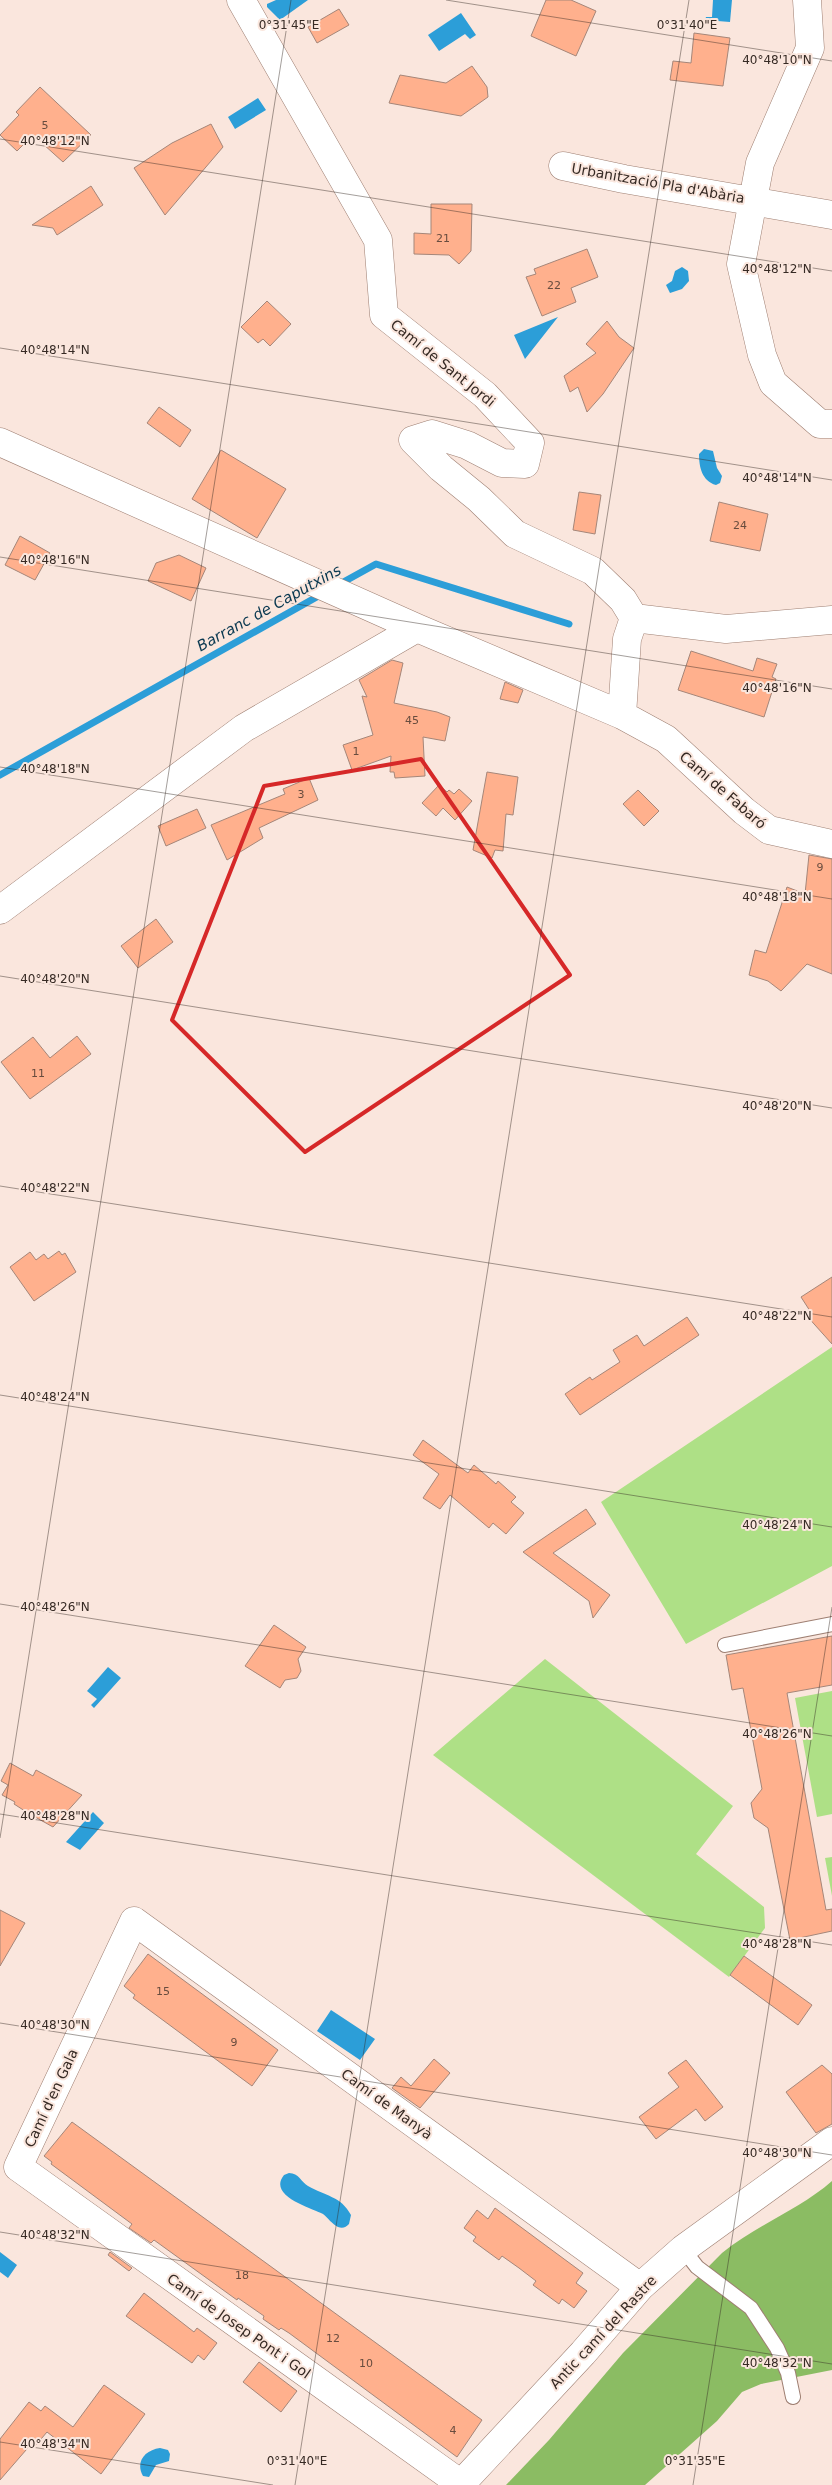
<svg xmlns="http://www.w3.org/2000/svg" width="832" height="2485" viewBox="0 0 832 2485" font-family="'DejaVu Sans',sans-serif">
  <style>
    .green { fill: #aee086 }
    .forest { fill: #8bbc63 }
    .water { fill: #2c9ed8 }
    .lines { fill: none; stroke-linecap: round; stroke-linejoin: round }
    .stream { stroke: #2c9ed8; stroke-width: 7 }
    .building { fill: #ffb08d; stroke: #a58679 }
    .lane-casing { stroke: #9e7f72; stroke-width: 16 }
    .street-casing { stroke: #9e7f72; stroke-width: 29 }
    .lane { stroke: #fff; stroke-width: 14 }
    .street { stroke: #fff; stroke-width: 28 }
    .marked { fill: none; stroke: #d62828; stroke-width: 4; stroke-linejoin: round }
    .ticks { fill: none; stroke: #362a24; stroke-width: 1; stroke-opacity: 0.45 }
    .labels { text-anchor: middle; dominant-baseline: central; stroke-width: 4; stroke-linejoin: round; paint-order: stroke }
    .number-label { font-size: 11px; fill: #684c3e }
    .street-label { font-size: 14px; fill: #362a24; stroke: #fae6dd }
    .water-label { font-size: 15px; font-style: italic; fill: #093850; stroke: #fae6dd }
    .ticks-label { font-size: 12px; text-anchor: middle; fill: #362a24; stroke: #fae6dd; stroke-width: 4; stroke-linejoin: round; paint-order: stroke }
  </style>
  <rect width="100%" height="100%" fill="#fae6dd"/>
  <path class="green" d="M 832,1347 L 832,1566 L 686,1644 L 601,1502 Z
    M 545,1659 L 733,1806 L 696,1854 L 764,1907 L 765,1928 L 729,1977 L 433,1755 Z
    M 832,1691 L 832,1814 L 817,1817 L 795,1698 Z
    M 832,1857 L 832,1896 L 825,1858 Z"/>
  <path class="forest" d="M 832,2181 L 832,2370 L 761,2384 L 742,2392 L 717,2421 L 645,2485 L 506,2485 L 549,2440 L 623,2353 L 722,2253 C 756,2225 799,2210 832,2181 Z"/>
  <path class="water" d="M 276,0 L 308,0 L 280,20 L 267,7 L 267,4 Z
    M 713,0 L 732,0 L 730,22 L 705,20 L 706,17 L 712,17 Z
    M 461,13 L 476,35 L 470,39 L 465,34 L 439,51 L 428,35 Z
    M 258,98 L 266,110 L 235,129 L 228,117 Z
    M 682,267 L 688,271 L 689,281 L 682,289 L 670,293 L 666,285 L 672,281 L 675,271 Z
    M 558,317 L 525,359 L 514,335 Z
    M 704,449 L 713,451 L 717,468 L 722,476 L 720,483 L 716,485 C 702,481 699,467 699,454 Z
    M 108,1667 L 121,1678 L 94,1708 L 91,1705 L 97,1699 L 87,1691 Z
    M 93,1812 L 104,1823 L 80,1850 L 66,1842 Z
    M 331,2010 L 375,2039 L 360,2060 L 317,2031 Z
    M 289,2173 C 299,2173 301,2182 308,2186 C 325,2196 341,2196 351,2215 L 349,2224 C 346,2227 343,2229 338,2227 C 332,2224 328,2218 323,2214 C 312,2208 267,2196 284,2175 Z
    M 0,2252 L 17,2265 L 8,2278 L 0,2272 Z
    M 160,2448 L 168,2450 L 170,2454 L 169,2461 L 156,2465 L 149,2477 L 143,2476 C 135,2462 145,2450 160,2448 Z"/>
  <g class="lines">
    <path class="stream" d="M 338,585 L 376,564 L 569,624
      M 0,775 L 322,594"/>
  </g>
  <path class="building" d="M 546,0 L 571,0 L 596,11 L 576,56 L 531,36 Z
    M 339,9 L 349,25 L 317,43 L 308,27 Z
    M 694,33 L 730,38 L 723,86 L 670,80 L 673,61 L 691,63 Z
    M 472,66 L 487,87 L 488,97 L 461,116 L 389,103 L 400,75 L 446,83 Z
    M 40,87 L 91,135 L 63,162 L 33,135 L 17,151 L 0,135 L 19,115 L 16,112 Z
    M 211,124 L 223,147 L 165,215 L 134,168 L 172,143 Z
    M 91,186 L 103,205 L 57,235 L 53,228 L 32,225 Z
    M 431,204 L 472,204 L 471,251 L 459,264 L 449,255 L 414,254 L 414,233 L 431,234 Z
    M 587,249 L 598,277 L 571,288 L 576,302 L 542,316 L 526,277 L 536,274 L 534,269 Z
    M 267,301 L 291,324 L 270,346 L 263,339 L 258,343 L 241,327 Z
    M 607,321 L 619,337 L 634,348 L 603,394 L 587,412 L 578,387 L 570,392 L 564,376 L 596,353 L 586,344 Z
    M 159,407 L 191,430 L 180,447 L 147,423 Z
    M 221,450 L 286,489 L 257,538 L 192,499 Z
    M 579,492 L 601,495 L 595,534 L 573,530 Z
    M 719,502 L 768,514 L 760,551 L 710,541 Z
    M 20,536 L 50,553 L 35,580 L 5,565 Z
    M 179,555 L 206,568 L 191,601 L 148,581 L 156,563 Z
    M 691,651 L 753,671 L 757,658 L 777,664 L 772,677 L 776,679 L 764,717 L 678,690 Z
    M 392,660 L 403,663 L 394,703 L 437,712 L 450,717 L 445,741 L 423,737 L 425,776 L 395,778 L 394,772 L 390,772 L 391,756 L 352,770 L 343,745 L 373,735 L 362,696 L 367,697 L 359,680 Z
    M 505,682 L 523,690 L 518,703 L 500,699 Z
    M 487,772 L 518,777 L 513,815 L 506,814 L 503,851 L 495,850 L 492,858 L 473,850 Z
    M 309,778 L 318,800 L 259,828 L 263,838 L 227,860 L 211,825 L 285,794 L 283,789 Z
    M 439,785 L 447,792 L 449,790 L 454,794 L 459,789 L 472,801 L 455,820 L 443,808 L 436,816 L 422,803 Z
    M 638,790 L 659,811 L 644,826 L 623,804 Z
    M 197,809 L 206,828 L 166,846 L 158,826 Z
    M 809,855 L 832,859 L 832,974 L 807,964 L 781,991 L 768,981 L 749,975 L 755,950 L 766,953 L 787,887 L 805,894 Z
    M 156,919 L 173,942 L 138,968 L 121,946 Z
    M 77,1036 L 91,1054 L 30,1099 L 1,1062 L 33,1037 L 50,1058 Z
    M 59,1251 L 62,1255 L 65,1253 L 76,1272 L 34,1301 L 10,1267 L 30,1252 L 36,1260 L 44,1254 L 48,1259 Z
    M 832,1277 L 832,1344 L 806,1315 L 810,1311 L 801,1297 Z
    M 687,1317 L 699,1335 L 580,1415 L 565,1394 L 590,1377 L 592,1380 L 620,1362 L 613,1350 L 637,1335 L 644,1346 Z
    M 423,1440 L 468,1473 L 474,1465 L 496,1484 L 498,1481 L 516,1497 L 511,1502 L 524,1513 L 506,1534 L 493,1523 L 489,1528 L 450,1495 L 440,1509 L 423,1498 L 439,1474 L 413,1455 Z
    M 586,1509 L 596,1524 L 553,1553 L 610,1595 L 593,1618 L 589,1601 L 523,1552 Z
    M 274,1625 L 306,1647 L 298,1659 L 301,1671 L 297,1678 L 285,1680 L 280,1688 L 245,1666 Z
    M 832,1636 L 832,1685 L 787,1693 L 826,1910 L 832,1909 L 832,1931 L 790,1940 L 768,1828 L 754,1818 L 751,1803 L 762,1789 L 743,1688 L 732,1690 L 726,1655 Z
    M 10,1763 L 33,1776 L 36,1770 L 82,1795 L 53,1827 L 28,1813 L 14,1804 L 15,1802 L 2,1795 L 8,1785 L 1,1781 Z
    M 0,1910 L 25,1923 L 0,1966 Z
    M 148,1954 L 278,2050 L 252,2086 L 133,1998 L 135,1995 L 124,1986 Z
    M 744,1956 L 812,2005 L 798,2025 L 730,1975 Z
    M 434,2059 L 450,2073 L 420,2108 L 392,2088 L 401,2077 L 411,2086 Z
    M 686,2060 L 723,2107 L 705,2121 L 696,2109 L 656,2139 L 639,2117 L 679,2087 L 668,2073 Z
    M 822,2065 L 832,2074 L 832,2124 L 816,2133 L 786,2092 Z
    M 72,2122 L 482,2420 L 457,2457 L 289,2333 L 281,2328 L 279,2330 L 263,2319 L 264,2316 L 238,2298 L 237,2300 L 154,2240 L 151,2243 L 129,2228 L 132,2224 L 51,2164 L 52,2162 L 44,2156 Z
    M 495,2208 L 583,2273 L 576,2283 L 587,2291 L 574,2308 L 562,2299 L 559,2304 L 533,2285 L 536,2281 L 519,2268 L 502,2256 L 499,2260 L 473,2241 L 476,2237 L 464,2228 L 477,2210 L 488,2219 Z
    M 110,2252 L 132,2268 L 129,2271 L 108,2255 Z
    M 144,2293 L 194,2332 L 197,2328 L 217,2343 L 204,2360 L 198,2355 L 192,2363 L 126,2316 Z
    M 259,2362 L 297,2391 L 281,2412 L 243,2382 Z
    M 104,2385 L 145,2414 L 101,2474 L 47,2432 L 36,2445 L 33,2442 L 0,2480 L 0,2439 L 29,2402 L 41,2411 L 45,2406 L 73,2427 Z"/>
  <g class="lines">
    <g class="lane-casing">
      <path id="lane" d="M 725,1645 L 832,1624
        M 683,2249 L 697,2267 L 751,2308 L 777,2348 L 788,2373 L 793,2397"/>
    </g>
    <g class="street-casing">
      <path id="street" d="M 241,0 L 378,240 L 384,315 L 485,395 L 530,443 L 525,464 L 502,463 L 467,445 L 432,434 L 413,440 L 441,468 L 479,499 L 515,534 L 593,571 L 623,600 L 634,618
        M 807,0 L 810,48 L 760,163 L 741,264 L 762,355 L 773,383 L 820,424 L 832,424
        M 563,166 L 624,179 L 832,215
        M 0,442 L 417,628 L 622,715 L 666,739 L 744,811 L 769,830 L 832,844
        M 622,715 L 627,639 L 634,618 L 726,629 L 832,620
        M 0,910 L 244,728 L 417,628
        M 461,2484 L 18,2167 L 134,1921 L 640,2287
        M 460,2485 L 583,2353 L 640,2287 L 683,2249 L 832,2141"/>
    </g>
    <use href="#lane" class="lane"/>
    <use href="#street" class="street"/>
  </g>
  <path class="marked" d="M 421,759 L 570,975 L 305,1152 L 172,1020 L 264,786 Z"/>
  <path class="ticks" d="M 446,0 L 832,61M 0,139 L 832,271M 0,348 L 832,480M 0,557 L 832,689M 0,767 L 832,899M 0,976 L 832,1108M 0,1186 L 832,1317M 0,1395 L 832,1527M 0,1604 L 832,1736M 0,1814 L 832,1945M 0,1838 L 291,0M 0,2023 L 832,2155M 0,2232 L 832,2364M 0,2442 L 273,2485M 295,2485 L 689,0M 693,2485 L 832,1607"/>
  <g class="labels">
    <g class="number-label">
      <text x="45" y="125">5</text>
      <text x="443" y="238">21</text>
      <text x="554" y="285">22</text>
      <text x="740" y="525">24</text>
      <text x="412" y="720">45</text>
      <text x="356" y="751">1</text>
      <text x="301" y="794">3</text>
      <text x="820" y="867">9</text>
      <text x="38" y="1073">11</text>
      <text x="163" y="1991">15</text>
      <text x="234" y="2042">9</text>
      <text x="242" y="2275">18</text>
      <text x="333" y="2338">12</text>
      <text x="366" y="2363">10</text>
      <text x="453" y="2430">4</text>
    </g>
    <g class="street-label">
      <text transform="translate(658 183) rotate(10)">Urbanització Pla d'Abària</text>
      <text transform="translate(443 363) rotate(39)">Camí de Sant Jordi</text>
      <text transform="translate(723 790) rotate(41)">Camí de Fabaró</text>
      <text transform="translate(51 2098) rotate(-65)">Camí d'en Gala</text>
      <text transform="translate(387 2104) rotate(36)">Camí de Manyà</text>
      <text transform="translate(239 2326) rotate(35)">Camí de Josep Pont i Gol</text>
      <text transform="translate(603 2332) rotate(-47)">Antic camí del Rastre</text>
    </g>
    <g class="water-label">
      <text transform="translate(269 608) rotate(-29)">Barranc de Caputxins</text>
    </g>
  </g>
  <g class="ticks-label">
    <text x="289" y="29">0°31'45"E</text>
    <text x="687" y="29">0°31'40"E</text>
    <text x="777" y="64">40°48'10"N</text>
    <text x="55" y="145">40°48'12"N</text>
    <text x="777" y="273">40°48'12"N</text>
    <text x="55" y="354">40°48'14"N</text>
    <text x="777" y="482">40°48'14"N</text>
    <text x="55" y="564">40°48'16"N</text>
    <text x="777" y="692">40°48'16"N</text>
    <text x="55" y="773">40°48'18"N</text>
    <text x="777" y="901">40°48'18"N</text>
    <text x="55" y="983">40°48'20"N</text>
    <text x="777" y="1110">40°48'20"N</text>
    <text x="55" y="1192">40°48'22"N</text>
    <text x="777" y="1320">40°48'22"N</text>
    <text x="55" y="1401">40°48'24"N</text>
    <text x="777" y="1529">40°48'24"N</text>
    <text x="55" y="1611">40°48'26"N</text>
    <text x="777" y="1738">40°48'26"N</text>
    <text x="55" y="1820">40°48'28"N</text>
    <text x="777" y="1948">40°48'28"N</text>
    <text x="55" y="2029">40°48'30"N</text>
    <text x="777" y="2157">40°48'30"N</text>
    <text x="55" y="2239">40°48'32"N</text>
    <text x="777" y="2367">40°48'32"N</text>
    <text x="55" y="2448">40°48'34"N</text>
    <text x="297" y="2465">0°31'40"E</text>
    <text x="695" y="2465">0°31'35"E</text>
  </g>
</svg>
